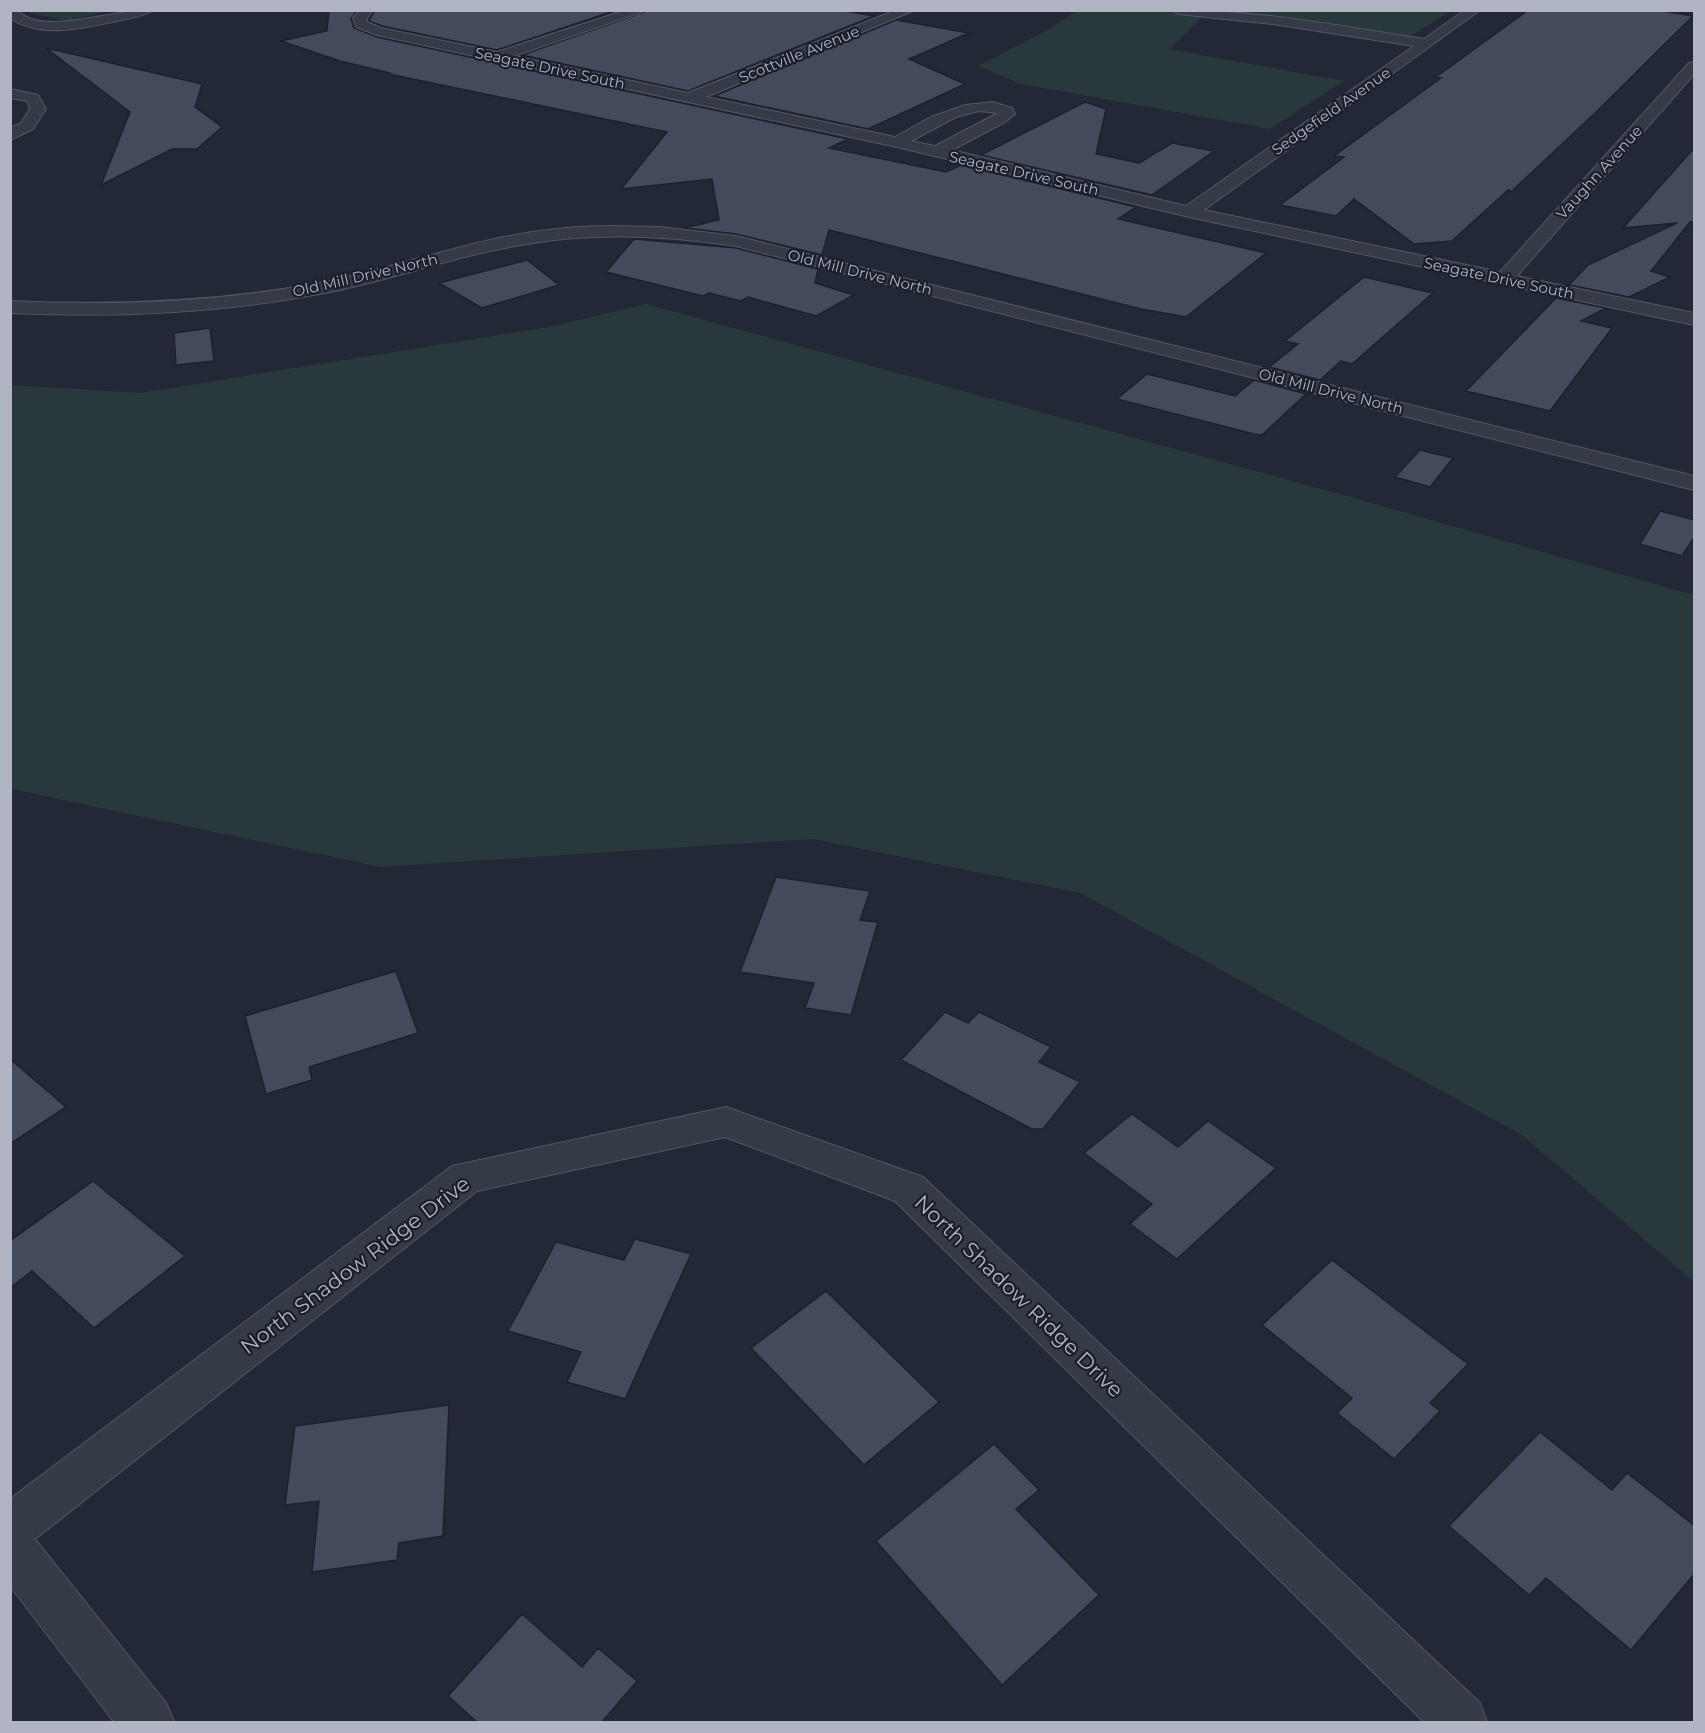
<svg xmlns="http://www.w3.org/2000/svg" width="1705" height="1733" viewBox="0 0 1705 1733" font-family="Montserrat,sans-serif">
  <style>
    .green { fill: #28383b }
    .building { fill: #434a5b; stroke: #1d212d; stroke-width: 1.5 }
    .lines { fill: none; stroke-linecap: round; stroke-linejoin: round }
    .minor-casing { stroke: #535764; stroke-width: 2 }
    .minor { fill: #353a47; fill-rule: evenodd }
    .labels { text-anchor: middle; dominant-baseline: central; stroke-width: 4.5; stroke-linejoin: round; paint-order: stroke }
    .far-street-label { font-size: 15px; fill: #b0b4c3; stroke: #1b1f2b }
    .near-street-label { font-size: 21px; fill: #b0b4c3; stroke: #1b1f2b }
  </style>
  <rect width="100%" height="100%" fill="#222836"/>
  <path class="green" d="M 1154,10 L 1203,16 L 1169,49 L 1344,81 L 1270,129 L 1021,84 L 978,66 L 1044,32 L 1077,11 Z
    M 22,11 L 109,11 L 67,21 Z
    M 1227,11 L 1451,11 L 1411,36 Z
    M 646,304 L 1347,496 L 1694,595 L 1694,1282 L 1522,1135 L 1080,893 L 812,839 L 381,867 L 11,789 L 11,385 L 140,393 L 549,327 Z"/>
  <path class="building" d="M 329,10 L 357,10 L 351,19 L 354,28 L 377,37 L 848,139 L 829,148 L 946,172 L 961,165 L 1136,207 L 1118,219 L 1266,253 L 1186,317 L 1141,309 L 829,230 L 822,255 L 736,234 L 684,228 L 719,220 L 712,179 L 621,189 L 667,132 L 389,74 L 390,73 L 340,61 L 281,41 L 327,31 Z
    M 375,10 L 617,10 L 497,50 L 382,26 L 369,21 Z
    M 649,10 L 840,10 L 874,16 L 688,91 L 522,55 Z
    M 1528,10 L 1657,10 L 1693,16 L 1594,114 L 1512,191 L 1508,190 L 1452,241 L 1414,244 L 1354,199 L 1336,216 L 1280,205 L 1344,157 L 1334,156 L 1441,78 L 1436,77 Z
    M 896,20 L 969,33 L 909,59 L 965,84 L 868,129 L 714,96 Z
    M 46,48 L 202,84 L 195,107 L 222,127 L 197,149 L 172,149 L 101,185 L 130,112 Z
    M 1085,102 L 1106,109 L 1096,154 L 1139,163 L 1172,143 L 1214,151 L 1152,195 L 981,155 Z
    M 1695,147 L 1695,222 L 1690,222 L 1651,271 L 1670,277 L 1629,297 L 1569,285 L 1588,265 L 1677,223 L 1623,228 Z
    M 634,239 L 736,248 L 818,269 L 815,283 L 854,295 L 816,316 L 748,297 L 741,301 L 709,293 L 703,296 L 606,272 Z
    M 527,260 L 559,285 L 482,308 L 439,283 Z
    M 1364,277 L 1433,293 L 1352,364 L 1341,361 L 1320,380 L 1269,367 L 1298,344 L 1285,341 Z
    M 1556,298 L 1606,308 L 1581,321 L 1612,328 L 1550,411 L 1466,391 Z
    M 210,328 L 214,361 L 176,365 L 174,333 Z
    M 1147,374 L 1235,396 L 1254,380 L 1306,394 L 1262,435 L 1254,434 L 1117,399 Z
    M 1420,450 L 1453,458 L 1430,487 L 1395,477 Z
    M 1660,511 L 1695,520 L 1695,536 L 1682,556 L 1640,544 Z
    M 776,877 L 870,891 L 860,920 L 878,922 L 851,1015 L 805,1008 L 814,983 L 740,972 Z
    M 396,971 L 418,1033 L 309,1067 L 312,1080 L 266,1094 L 245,1016 Z
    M 945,1012 L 968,1023 L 979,1012 L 1051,1047 L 1039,1062 L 1080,1082 L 1043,1129 L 1032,1129 L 901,1060 Z
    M 10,1059 L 66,1107 L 10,1144 Z
    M 1132,1114 L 1178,1147 L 1208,1121 L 1276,1168 L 1177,1259 L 1130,1224 L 1152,1204 L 1084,1153 Z
    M 93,1181 L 185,1256 L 94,1328 L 32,1271 L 10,1288 L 10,1241 Z
    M 635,1239 L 691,1254 L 625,1399 L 567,1382 L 581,1352 L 508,1331 L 556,1242 L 624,1260 Z
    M 1332,1260 L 1468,1364 L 1430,1403 L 1440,1411 L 1394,1459 L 1337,1413 L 1352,1398 L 1262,1325 Z
    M 826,1291 L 939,1402 L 864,1465 L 751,1348 Z
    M 449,1405 L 443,1536 L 399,1543 L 397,1560 L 312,1572 L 319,1501 L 285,1505 L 295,1426 Z
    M 1540,1432 L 1612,1490 L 1627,1473 L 1695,1526 L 1695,1573 L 1631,1650 L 1546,1578 L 1529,1595 L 1449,1526 Z
    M 994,1444 L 1039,1490 L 1016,1509 L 1099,1595 L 1002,1685 L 876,1541 Z
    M 522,1614 L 582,1667 L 598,1648 L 637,1681 L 602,1722 L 477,1722 L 448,1696 Z"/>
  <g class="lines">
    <g class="minor-casing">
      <path id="minor" d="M 10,10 C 20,10 23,17 32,19 C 39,22 47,22 55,22 C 88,21 120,10 153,10 C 145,16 132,18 122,20 C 88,27 41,40 10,18 Z
        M 360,10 L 373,10 L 367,18 L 367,22 L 381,28 L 497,52 L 626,10 L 647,10 L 514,56 L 688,93 L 896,10 L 915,10 L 706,97 L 895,137 L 931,117 L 965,105 L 993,102 L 1012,108 L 1015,114 L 1005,122 L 952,150 L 1186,206 L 1414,46 L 1273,24 L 1178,14 L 1172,10 C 1257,10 1340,26 1424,39 L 1465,10 L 1480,10 L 1204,210 L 1500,272 L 1689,63 L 1694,62 L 1694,74 L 1517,276 L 1694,313 L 1694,325 L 1189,217 L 897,147 L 377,35 L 356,27 L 353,18 ZM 979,111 L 998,113 L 935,146 L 911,141 L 956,117 Z
        M 10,89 L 38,95 L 46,109 L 33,129 L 10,140 L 10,128 L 21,123 L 30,109 L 27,101 L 10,98 Z
        M 609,226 L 660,227 L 736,236 L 1694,476 L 1694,490 L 736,246 C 669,236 600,232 533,243 C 464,253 399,278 330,292 C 225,313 118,318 10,313 L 10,301 C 118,306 227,302 333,280 C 400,266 465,242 532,232 C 558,228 584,226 609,226 Z
        M 726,1107 L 923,1177 L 1480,1703 L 1487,1722 L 1424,1722 L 895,1201 L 725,1137 L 477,1191 L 35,1539 L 166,1703 L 174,1722 L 114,1722 L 10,1586 L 10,1499 L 452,1166 Z"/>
    </g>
    <use href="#minor" class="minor"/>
  </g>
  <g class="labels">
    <g class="far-street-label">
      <text transform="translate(799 54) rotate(-22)">Scottville Avenue</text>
      <text transform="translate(550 68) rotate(12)">Seagate Drive South</text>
      <text transform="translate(1331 111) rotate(-35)">Sedgefield Avenue</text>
      <text transform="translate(1599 172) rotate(-48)">Vaughn Avenue</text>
      <text transform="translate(1024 173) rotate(13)">Seagate Drive South</text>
      <text transform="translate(860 272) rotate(14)">Old Mill Drive North</text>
      <text transform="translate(365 275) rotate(-13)">Old Mill Drive North</text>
      <text transform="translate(1499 278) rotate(12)">Seagate Drive South</text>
      <text transform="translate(1331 391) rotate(14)">Old Mill Drive North</text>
    </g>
    <g class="near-street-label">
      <text transform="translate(355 1265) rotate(-37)">North Shadow Ridge Drive</text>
      <text transform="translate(1019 1296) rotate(44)">North Shadow Ridge Drive</text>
    </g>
  </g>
  <rect width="1705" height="1733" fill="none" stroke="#b0b4c3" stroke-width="24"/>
</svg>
